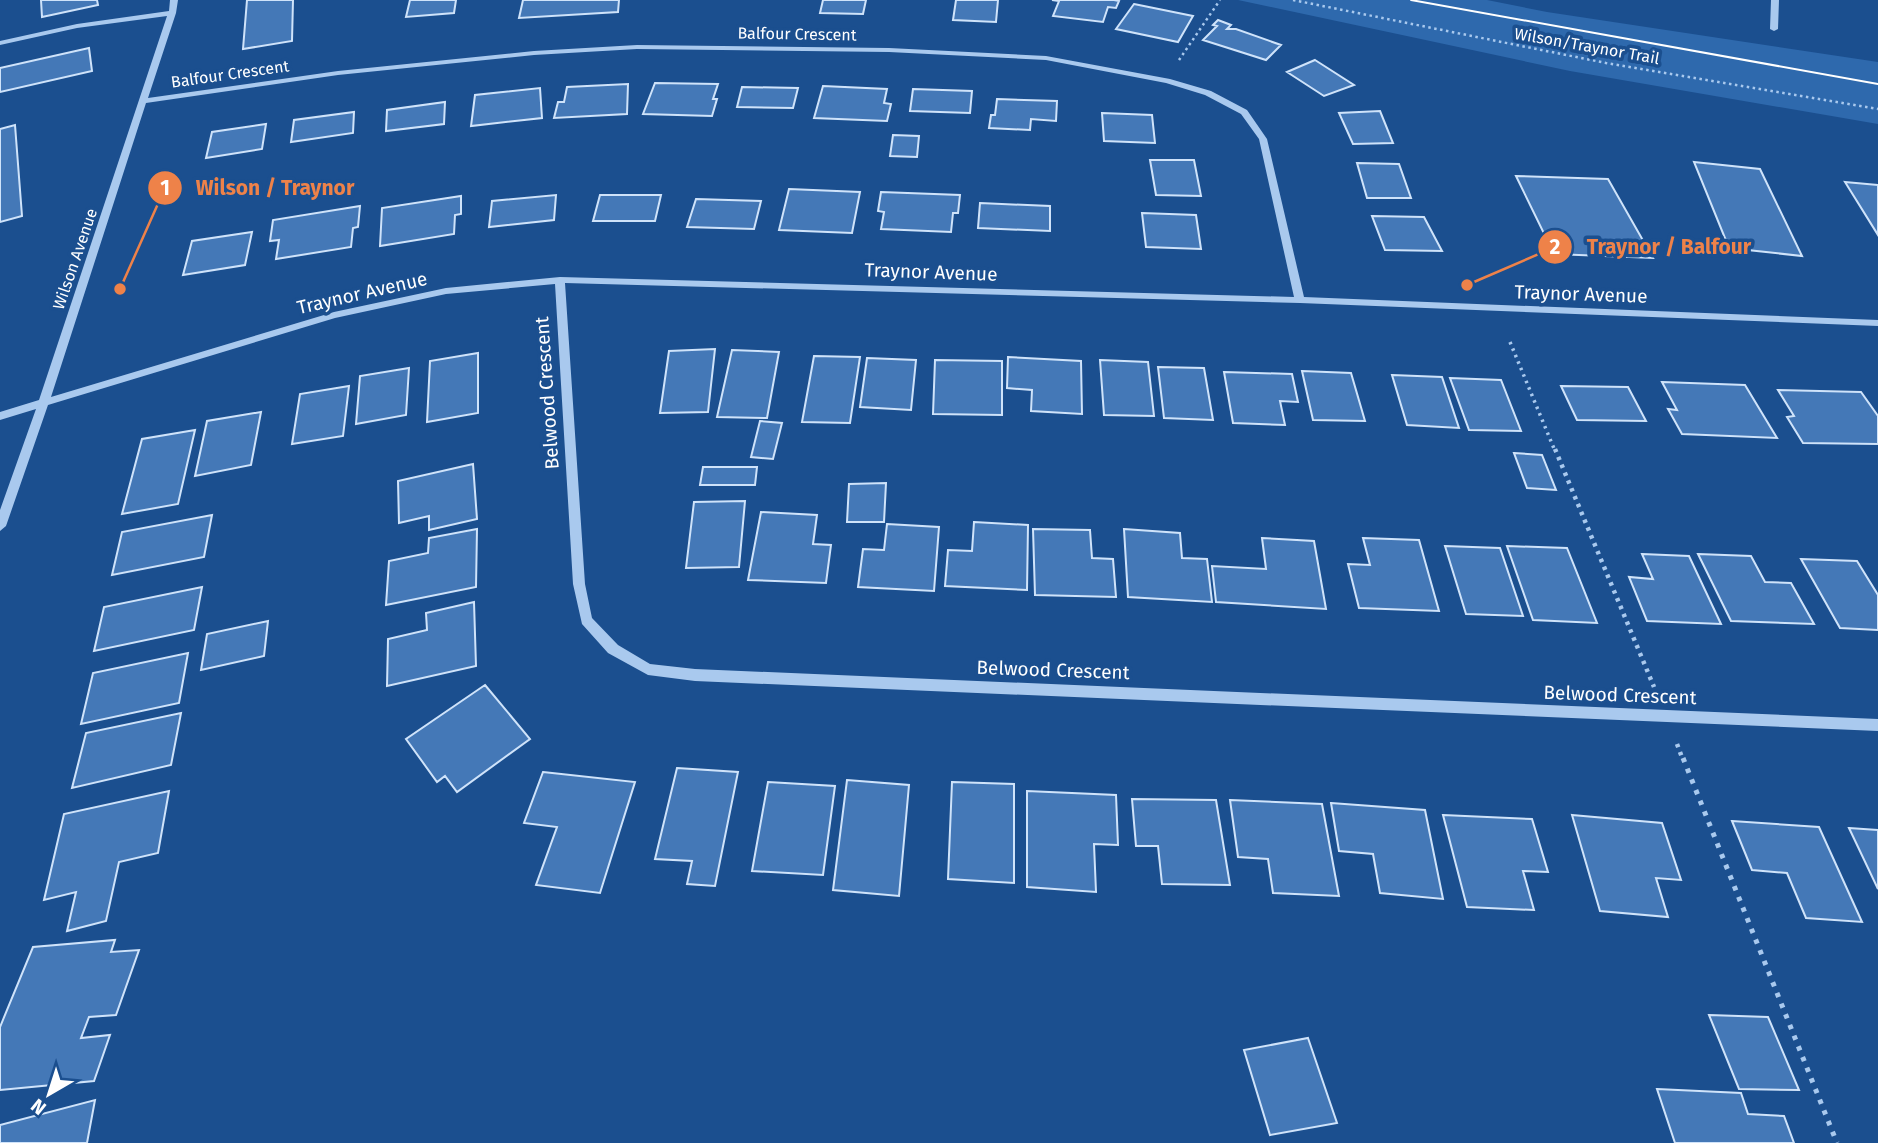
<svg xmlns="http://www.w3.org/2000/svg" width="1878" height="1143" viewBox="0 0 1878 1143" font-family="'Fira Sans',sans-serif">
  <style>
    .green { fill: #2e69ad }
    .building { fill: #4478b7; stroke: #cfe3fa; stroke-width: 2 }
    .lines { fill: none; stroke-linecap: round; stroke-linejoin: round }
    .path-far3 { stroke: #a9c9ee; stroke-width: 2.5; stroke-dasharray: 2.5 3.5; stroke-linecap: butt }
    .path-far2 { stroke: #a9c9ee; stroke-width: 3.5; stroke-dasharray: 2.5 4.5; stroke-linecap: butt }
    .path-far1 { stroke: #a9c9ee; stroke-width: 4.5; stroke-dasharray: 3.5 5; stroke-linecap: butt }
    .path { stroke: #a9c9ee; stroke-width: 5; stroke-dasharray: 4.5 7; stroke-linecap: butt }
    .minor { fill: #a9c9ee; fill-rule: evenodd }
    .tram { stroke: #fff; stroke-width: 2 }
    .labels { text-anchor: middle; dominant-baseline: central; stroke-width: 7; stroke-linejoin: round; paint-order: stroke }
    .far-street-label { font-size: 16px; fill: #fff; stroke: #1b4f8f }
    .street-label { font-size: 19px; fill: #fff; stroke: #1b4f8f }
    .leader { fill: none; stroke: #ee8249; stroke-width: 2.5 }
    .callout-dot { fill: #ee8249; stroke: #1b4f8f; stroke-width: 2.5 }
    .mark-label { font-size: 21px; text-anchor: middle; font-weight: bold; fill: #fff }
    .callout-label { font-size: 21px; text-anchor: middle; font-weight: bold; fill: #ee8249; stroke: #1b4f8f; stroke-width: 7; stroke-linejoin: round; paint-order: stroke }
  </style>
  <rect width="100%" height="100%" fill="#1b4f8f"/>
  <path class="green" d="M 1238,0 L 1487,0 L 1547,12 L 1878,62 L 1878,124 L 1570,71 Z"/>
  <path class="building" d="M 41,0 L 97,0 L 98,5 L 42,17 Z
    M 247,0 L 293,0 L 292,41 L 243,49 Z
    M 410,0 L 456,0 L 454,13 L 406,17 Z
    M 523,0 L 619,0 L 618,12 L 519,18 Z
    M 823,0 L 866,0 L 863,14 L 820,13 Z
    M 956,0 L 998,0 L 996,22 L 953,20 Z
    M 1052,0 L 1114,0 L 1119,1 L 1116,8 L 1108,7 L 1103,22 L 1053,16 L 1059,1 Z
    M 1134,4 L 1193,16 L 1178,42 L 1116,29 Z
    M 1218,20 L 1231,25 L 1227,29 L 1236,29 L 1281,45 L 1266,60 L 1203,40 L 1217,26 L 1213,25 Z
    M 89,48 L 92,71 L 0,92 L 0,68 Z
    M 1315,60 L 1354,85 L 1324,96 L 1287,72 Z
    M 655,83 L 718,84 L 713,99 L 717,99 L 712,116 L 643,114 Z
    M 628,84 L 627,114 L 554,118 L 558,102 L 564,102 L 567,87 Z
    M 823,86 L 887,89 L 884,103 L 891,104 L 887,121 L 814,118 Z
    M 742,87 L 798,88 L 793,108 L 737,107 Z
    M 540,88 L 542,118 L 471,126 L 475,95 Z
    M 913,89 L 972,91 L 970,113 L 910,111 Z
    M 997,99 L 1057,101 L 1056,121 L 1031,119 L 1030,130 L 989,128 L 991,115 L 995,115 Z
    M 445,102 L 444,124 L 386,131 L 387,110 Z
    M 1380,111 L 1393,143 L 1353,144 L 1339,113 Z
    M 354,112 L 353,133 L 291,142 L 294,120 Z
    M 1102,113 L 1152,115 L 1155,143 L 1104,141 Z
    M 266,124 L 262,149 L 206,158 L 212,132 Z
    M 15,125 L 22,216 L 0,222 L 0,129 Z
    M 893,135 L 919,136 L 917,157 L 890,156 Z
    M 1150,160 L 1194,160 L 1201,196 L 1156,195 Z
    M 1694,162 L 1760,169 L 1802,256 L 1729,248 Z
    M 1357,163 L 1399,164 L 1411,198 L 1367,198 Z
    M 1516,176 L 1608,179 L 1653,258 L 1554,254 Z
    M 1845,182 L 1878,185 L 1878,235 Z
    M 789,189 L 860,192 L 852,233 L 779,230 Z
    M 881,192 L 960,195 L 958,213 L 953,213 L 951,232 L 881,229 L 884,212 L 878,211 Z
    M 556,195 L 554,220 L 489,227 L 492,201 Z
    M 600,195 L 661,195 L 655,221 L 593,221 Z
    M 461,196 L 461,214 L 455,215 L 454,234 L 380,246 L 382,208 Z
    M 696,199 L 761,201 L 754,229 L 687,227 Z
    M 980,203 L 1050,206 L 1050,231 L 978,228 Z
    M 360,206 L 358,227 L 353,228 L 351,247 L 276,259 L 279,240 L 270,241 L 273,220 Z
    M 1142,213 L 1196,215 L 1201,249 L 1146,247 Z
    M 1372,216 L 1424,217 L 1442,251 L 1385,250 Z
    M 252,232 L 245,265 L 183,275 L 192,241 Z
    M 715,349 L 708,412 L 660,413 L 669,351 Z
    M 732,350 L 779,352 L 767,418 L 717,417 Z
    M 478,353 L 478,413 L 427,422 L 430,361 Z
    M 814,356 L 860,357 L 850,423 L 802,422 Z
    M 1008,357 L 1081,361 L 1082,414 L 1031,411 L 1032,390 L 1007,388 Z
    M 867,358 L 916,360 L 911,410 L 860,407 Z
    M 935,360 L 1002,361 L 1002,415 L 933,414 Z
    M 1100,360 L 1148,362 L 1154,416 L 1104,415 Z
    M 1158,367 L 1204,368 L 1213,420 L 1164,418 Z
    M 409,368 L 406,415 L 356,424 L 360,376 Z
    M 1302,371 L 1351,373 L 1365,421 L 1313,420 Z
    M 1224,372 L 1292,374 L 1298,402 L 1280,401 L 1285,425 L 1233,423 Z
    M 1392,375 L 1442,377 L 1459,428 L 1407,425 Z
    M 1450,378 L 1501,380 L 1521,431 L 1469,430 Z
    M 1662,382 L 1745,385 L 1777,438 L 1682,434 L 1668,409 L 1677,410 Z
    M 349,386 L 343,436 L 292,444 L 300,394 Z
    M 1561,386 L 1628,387 L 1646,421 L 1577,420 Z
    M 1778,390 L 1861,392 L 1878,416 L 1878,444 L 1803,443 L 1787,417 L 1794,416 Z
    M 261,412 L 251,465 L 195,476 L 207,421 Z
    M 760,421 L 782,423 L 773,459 L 751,457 Z
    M 195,430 L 178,504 L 122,514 L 142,439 Z
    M 1514,453 L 1542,455 L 1556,490 L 1527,488 Z
    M 473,464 L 477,519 L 429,530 L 429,516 L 399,523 L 398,481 Z
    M 703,467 L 757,467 L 755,485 L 700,485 Z
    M 886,483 L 884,522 L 847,522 L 849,484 Z
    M 745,501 L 739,567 L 686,568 L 694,502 Z
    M 761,512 L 817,515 L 813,544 L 831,545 L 826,583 L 748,580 Z
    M 212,515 L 204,557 L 112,575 L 122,532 Z
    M 974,522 L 1028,525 L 1027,590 L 945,586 L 948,550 L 972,551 Z
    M 887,524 L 939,527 L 934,591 L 858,587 L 863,549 L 884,550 Z
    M 477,529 L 476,587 L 386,605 L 389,561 L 428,553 L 429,538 Z
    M 1033,529 L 1090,530 L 1092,558 L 1113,559 L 1116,597 L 1035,595 Z
    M 1124,529 L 1180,533 L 1182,558 L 1207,559 L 1212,602 L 1128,597 Z
    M 1262,538 L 1314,541 L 1326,609 L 1216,602 L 1212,566 L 1266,569 Z
    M 1363,538 L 1419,540 L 1439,611 L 1359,608 L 1348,564 L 1370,565 Z
    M 1445,546 L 1500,548 L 1523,616 L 1466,614 Z
    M 1507,546 L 1567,548 L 1597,623 L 1533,620 Z
    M 1642,554 L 1689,556 L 1721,624 L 1647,621 L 1629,577 L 1653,579 Z
    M 1698,554 L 1751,556 L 1765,582 L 1791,583 L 1814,624 L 1731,621 Z
    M 1801,559 L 1857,561 L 1878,595 L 1878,630 L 1840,628 Z
    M 202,587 L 194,630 L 94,651 L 104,607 Z
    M 474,602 L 476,666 L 387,686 L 388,639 L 427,630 L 426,613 Z
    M 268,621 L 264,656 L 201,670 L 207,634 Z
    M 188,653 L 179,703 L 81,724 L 93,673 Z
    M 485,685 L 530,739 L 457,792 L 445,776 L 437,782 L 406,739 Z
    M 181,713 L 171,765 L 72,788 L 86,733 Z
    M 677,768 L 738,772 L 715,886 L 687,884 L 692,861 L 655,859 Z
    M 543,772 L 635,782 L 600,893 L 536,885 L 557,827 L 524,823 Z
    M 847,780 L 909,785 L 899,896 L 833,890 Z
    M 768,782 L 835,786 L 823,875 L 752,871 Z
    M 952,782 L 1014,784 L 1014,883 L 948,879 Z
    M 169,791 L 158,853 L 119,862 L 106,921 L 67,931 L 76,892 L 44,900 L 64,814 Z
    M 1027,791 L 1116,795 L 1118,845 L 1094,844 L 1096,892 L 1027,887 Z
    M 1132,799 L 1216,800 L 1230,885 L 1162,884 L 1158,846 L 1136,846 Z
    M 1230,800 L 1322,804 L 1339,896 L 1273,893 L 1268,859 L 1238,857 Z
    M 1331,803 L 1425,810 L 1443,899 L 1380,893 L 1373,854 L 1339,851 Z
    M 1443,815 L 1532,819 L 1548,872 L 1523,871 L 1534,910 L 1467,907 Z
    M 1572,815 L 1662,823 L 1681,880 L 1656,878 L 1668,917 L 1600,911 Z
    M 1732,821 L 1819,827 L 1862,922 L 1806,918 L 1787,873 L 1752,870 Z
    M 1849,828 L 1878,830 L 1878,889 Z
    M 115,940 L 111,952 L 139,950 L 116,1015 L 89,1017 L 81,1038 L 110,1035 L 94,1081 L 0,1090 L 0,1027 L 33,947 Z
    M 1709,1015 L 1768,1017 L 1799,1090 L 1739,1089 Z
    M 1308,1038 L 1337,1123 L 1270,1135 L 1244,1050 Z
    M 1657,1089 L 1741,1093 L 1748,1114 L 1784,1116 L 1794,1143 L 1675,1143 Z
    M 95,1100 L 87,1143 L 0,1143 L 0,1125 Z"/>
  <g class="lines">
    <path class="path-far3" d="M 1293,0 L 1606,63 L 1878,109
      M 1179,60 L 1220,0"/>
    <path class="path-far2" d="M 1510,342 L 1555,451"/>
    <path class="path-far1" d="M 1555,449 L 1654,687
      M 1677,744 L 1683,760"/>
    <path class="path" d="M 1683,758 L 1837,1143"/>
    <path class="minor" d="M 170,0 L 178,0 L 176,13 L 148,98 L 338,71 L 534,51 L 637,45 L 889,48 L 1046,56 L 1170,79 L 1211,91 L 1247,110 L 1267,139 L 1304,297 L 1878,320 L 1878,326 L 1300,303 L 565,283 L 585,584 L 592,618 L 618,645 L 650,664 L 695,669 L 1878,719 L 1878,731 L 695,681 L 648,675 L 608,653 L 582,624 L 573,584 L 555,284 L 446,294 L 335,318 L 48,405 L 6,526 L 0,531 L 0,510 L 36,409 L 0,420 L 0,412 L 39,400 L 167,16 L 77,28 L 0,45 L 0,41 L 77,24 L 169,11 ZM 637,49 L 889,52 L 1046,60 L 1166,83 L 1205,95 L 1241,114 L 1259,139 L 1294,297 L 560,277 L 446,288 L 334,312 L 51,397 L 146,103 L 338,75 L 534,55 Z
      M 1771,0 L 1779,0 L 1778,29 L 1774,31 L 1770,29 Z"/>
    <path class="tram" d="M 1411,0 L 1878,84"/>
  </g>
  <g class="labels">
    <g class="far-street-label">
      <text transform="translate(797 34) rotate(1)">Balfour Crescent</text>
      <text transform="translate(1587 46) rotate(10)">Wilson/Traynor Trail</text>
      <text transform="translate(230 74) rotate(-8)">Balfour Crescent</text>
      <text transform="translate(75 259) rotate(-71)">Wilson Avenue</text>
    </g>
    <g class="street-label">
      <text transform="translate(931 272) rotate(2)">Traynor Avenue</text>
      <text transform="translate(362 293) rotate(-13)">Traynor Avenue</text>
      <text transform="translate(1581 294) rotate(2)">Traynor Avenue</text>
      <text transform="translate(547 393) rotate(-94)">Belwood Crescent</text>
      <text transform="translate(1053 670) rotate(2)">Belwood Crescent</text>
      <text transform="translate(1620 695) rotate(2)">Belwood Crescent</text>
    </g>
  </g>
  <path class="leader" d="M120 289L165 188M1467 285L1555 247"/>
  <g class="callout-dot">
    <circle cx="120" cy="289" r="7"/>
    <circle cx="1467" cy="285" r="7"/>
    <circle cx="165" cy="188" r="18"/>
    <circle cx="1555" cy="247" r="18"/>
  </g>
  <g class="mark-label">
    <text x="165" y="195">1</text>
    <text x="1555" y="254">2</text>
  </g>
  <g class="callout-label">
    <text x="275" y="195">Wilson / Traynor</text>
    <text x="1669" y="254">Traynor / Balfour</text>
  </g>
  <g transform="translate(49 1094) rotate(219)" stroke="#1b4f8f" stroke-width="5" paint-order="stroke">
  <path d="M0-5L12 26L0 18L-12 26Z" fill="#ffffff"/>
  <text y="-10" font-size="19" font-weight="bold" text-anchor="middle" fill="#ffffff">N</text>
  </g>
</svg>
